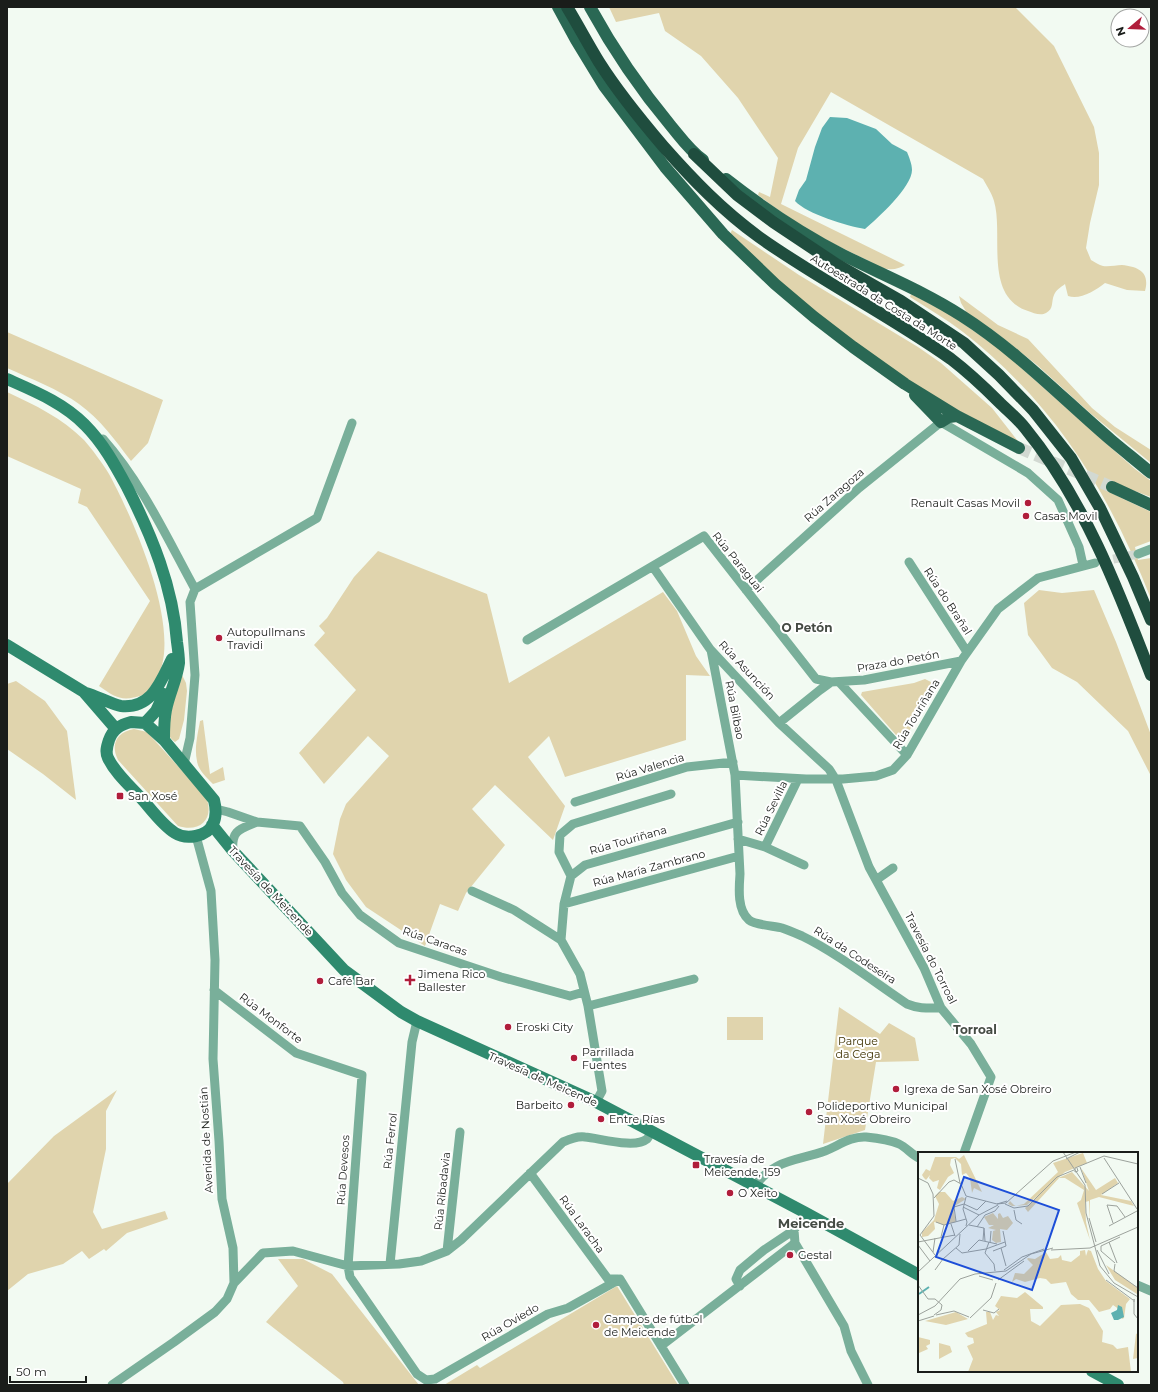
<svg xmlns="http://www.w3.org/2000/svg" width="1158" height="1392" viewBox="0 0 1158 1392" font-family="Montserrat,sans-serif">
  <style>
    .green { fill: #e0d4ad }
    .water { fill: #5db1b0 }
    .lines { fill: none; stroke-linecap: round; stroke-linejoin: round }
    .street-tunnel { stroke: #d2d9d2; stroke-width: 9; stroke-dasharray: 9 4.5; stroke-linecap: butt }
    .primary-tunnel { stroke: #d2d9d2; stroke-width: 12; stroke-dasharray: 12 6; stroke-linecap: butt }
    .street { stroke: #79af9a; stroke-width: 9 }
    .secondary { stroke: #2f8a6e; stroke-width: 12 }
    .primary { stroke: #2a6854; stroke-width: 12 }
    .highway { stroke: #1f4d3e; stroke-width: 12 }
    .poi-dot { fill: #b01d3b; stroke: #fff; stroke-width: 1.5 }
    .labels { text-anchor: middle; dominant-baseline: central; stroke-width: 4; stroke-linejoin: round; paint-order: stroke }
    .street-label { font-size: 11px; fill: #1a1d1a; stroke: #fff }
    .poi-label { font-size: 11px; fill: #1a1d1a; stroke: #fff; text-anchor: start }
    .park-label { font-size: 11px; fill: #3e3100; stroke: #fff }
    .neighbourhood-label { font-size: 12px; font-weight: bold; fill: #454b44; stroke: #fff }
    .quarter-label { font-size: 13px; font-weight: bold; fill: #454b44; stroke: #fff }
    .inset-river { fill: none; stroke: #5db1b0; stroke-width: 2 }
    .inset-road { fill: none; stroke: #9ca29c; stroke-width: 1 }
    .view { fill: #1d4ed8; fill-opacity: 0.15; stroke: #1d4ed8; stroke-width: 2 }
    .inset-edge { fill: none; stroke: #1a1d1a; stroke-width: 2 }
  </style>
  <rect width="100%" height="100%" fill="#f2faf2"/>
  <path class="green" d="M 609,7 L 1015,7 L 1054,46 L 1094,127 L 1099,153 L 1099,185 L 1090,223 L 1086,248 L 1091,260 C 1095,262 1099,265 1103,266 C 1109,267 1116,265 1122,265 C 1139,267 1150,272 1145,291 L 1127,290 L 1105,283 C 1095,291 1080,300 1068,296 L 1065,284 C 1061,287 1056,290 1054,295 C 1051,302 1054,309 1046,313 C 1041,316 1033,313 1028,311 C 983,296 1004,235 994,201 C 992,194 987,186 983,179 L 831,92 L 798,148 L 781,204 L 905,265 C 900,268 894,270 888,269 C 881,269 872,262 865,259 C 827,242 791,221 758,195 L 759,192 L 770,197 L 778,158 L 738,98 L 701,56 L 665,31 L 659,13 L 616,22 Z
    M 732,230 L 799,275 L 918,347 L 941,363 L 992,408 L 1021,445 C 985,425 948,406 913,383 C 847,340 785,290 730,234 Z
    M 911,294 L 948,313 L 1001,350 L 1135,469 L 1151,481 L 1151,497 L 1132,490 L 1112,487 L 1109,492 L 1151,512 L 1151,541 L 1135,547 L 1138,560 L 1151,558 L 1151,599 C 1109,492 1054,403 963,332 C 946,319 927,308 910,297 Z
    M 959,296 L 998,325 L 1028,339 L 1092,408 L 1115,427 L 1151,450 L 1151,463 L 1090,413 L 1037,365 L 990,328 L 967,313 L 961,303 Z
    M 7,332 L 163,400 L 148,443 L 131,461 C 115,440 100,419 79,404 C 60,390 29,378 7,368 Z
    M 7,392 C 35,405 62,418 84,440 C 92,449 103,464 109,474 C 133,518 186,636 155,681 C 151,686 149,693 143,695 C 122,702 116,698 99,686 L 150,601 L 87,507 L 78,503 L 81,489 L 7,456 Z
    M 378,551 L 487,594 L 509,683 L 663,592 L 677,611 L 696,656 L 710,676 L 686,675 L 686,740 L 565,777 L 549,736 L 528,757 L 565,806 L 553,840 L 495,785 L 472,809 L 505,845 L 466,893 L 458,911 L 440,904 L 425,946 L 366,907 L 346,880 L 333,854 L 340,819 L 346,804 L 389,756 L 368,736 L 324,784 L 299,753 L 356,690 L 314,645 L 325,633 L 319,626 L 327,618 L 354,577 Z
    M 1039,590 L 1062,593 L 1094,590 L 1116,642 L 1151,735 L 1151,776 L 1128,731 L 1077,682 L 1052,668 L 1028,635 L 1024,603 Z
    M 182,675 L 186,683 L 187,691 L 184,720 L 179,739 L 175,742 C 173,740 171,739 170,737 C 164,726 178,688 182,675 Z
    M 925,679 L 931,682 L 934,689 L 909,731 L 903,735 L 896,735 L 861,695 L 862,692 L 914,683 Z
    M 16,681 L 45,701 L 67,731 L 76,800 L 43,774 L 7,749 L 7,684 Z
    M 203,720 L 210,774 L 223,767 L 225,780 L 213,784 C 207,778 198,770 197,761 C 194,748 198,733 200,721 Z
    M 134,729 L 147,732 L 206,797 C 215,819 200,833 178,826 L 118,760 C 110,744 117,732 134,729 Z
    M 839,1007 L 880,1034 L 889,1023 L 915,1038 L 919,1061 L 876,1062 L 865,1130 L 823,1144 Z
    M 727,1017 L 763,1017 L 763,1040 L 727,1040 Z
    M 117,1090 L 106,1111 L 106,1149 L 93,1212 L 102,1229 L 165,1211 L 168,1219 L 127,1233 L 106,1251 L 104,1249 L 89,1259 L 82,1251 L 63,1264 L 28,1274 L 7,1291 L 7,1184 L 54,1136 Z
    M 278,1259 L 303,1259 L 332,1274 L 419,1385 L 344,1385 L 343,1382 L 266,1322 L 298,1286 Z
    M 617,1286 L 678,1385 L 444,1385 L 477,1365 L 480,1368 Z"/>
  <path class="water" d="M 830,117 L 847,118 L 876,129 L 892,144 L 907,152 C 909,157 912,164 912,170 C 912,187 878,218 865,229 C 847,226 807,214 795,201 L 799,190 L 806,180 L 815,147 L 822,128 Z"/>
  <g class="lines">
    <path class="street-tunnel" d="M 1100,562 L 1138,554"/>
    <path class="primary-tunnel" d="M 1019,448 L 1112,487"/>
    <path class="street" d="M 103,439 C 142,483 167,538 195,589
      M 1138,554 L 1151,549
      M 909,562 L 967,652
      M 653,567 L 710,649 L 779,723 L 829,769 L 836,780 L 869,867 L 924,968 L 941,1008 L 971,1044 L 991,1077 L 964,1153
      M 746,590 L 859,488 L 941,422 L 1028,473 L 1058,500 L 1079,547 L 1083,565
      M 527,640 L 704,536 L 816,679 L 831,682 L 864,680 L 961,661
      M 711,650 L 735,775 L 740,874 C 739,888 737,910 749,920 C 755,925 774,926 782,928 C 788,930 795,933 802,936 C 837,953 874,982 907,1004 C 919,1009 929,1008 941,1008
      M 839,682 L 907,755
      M 779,723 L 820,690 L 831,682
      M 184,764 L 190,738 L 195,675 L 190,602 L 195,589 L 317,518 L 352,423
      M 735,775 L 806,779 L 843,779 L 876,776 L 893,770 L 907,755 L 961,661 L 998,609 L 1038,578 L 1095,563
      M 575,802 L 687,767 L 733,762
      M 216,809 L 228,812 L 257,822 L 300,826 L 325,862 L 342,893 L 360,915 L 399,943 L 501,977 L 570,996 L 584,992
      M 738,839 L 765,847 L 804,865
      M 765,847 L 798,779
      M 233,851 C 231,830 240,829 257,822
      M 571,876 L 559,852 L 560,835 L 573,824 L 671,794
      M 876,880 L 893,868
      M 472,891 L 514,910 L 561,940
      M 564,904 L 739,856
      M 214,990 L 296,1053 L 362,1075 L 348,1266 L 350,1277 L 417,1374 L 426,1380 L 435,1379 L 548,1314 L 568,1308 L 620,1279
      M 588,1006 L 694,979
      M 596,1102 L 602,1091 L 588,1006 L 580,974 L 561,940 L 564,904 L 571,876 L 585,865 L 738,822
      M 530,1173 L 608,1279 L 618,1279
      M 755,1186 C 774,1159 797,1161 825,1151 C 838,1146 851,1136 866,1137 C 876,1138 890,1140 899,1144 C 906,1147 912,1155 919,1158
      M 806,1213 L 794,1230 L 795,1243 L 844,1326 L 851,1351 L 868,1385
      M 447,1251 L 460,1132
      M 390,1264 L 412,1042 L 417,1021
      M 620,1279 L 685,1385
      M 234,1283 L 263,1253 L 293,1251 L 348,1266 L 399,1264 L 421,1261 L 447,1251 L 461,1240 L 563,1142 C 570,1139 577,1136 585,1137 C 599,1138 635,1149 647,1139 C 649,1137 650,1133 652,1131
      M 1137,1285 L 1151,1291
      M 740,1286 L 736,1279 L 740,1270 L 764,1250 L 794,1230
      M 661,1346 L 795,1243
      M 112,1385 L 174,1342 L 215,1312 L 227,1299 L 234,1283 L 233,1248 L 222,1199 L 219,1141 L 213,1059 L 215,960 L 211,891 L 196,836"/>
    <path class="secondary" d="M 7,379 C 34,391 64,403 85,425 C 103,443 115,465 127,487 C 152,536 173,587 177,642 C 178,649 179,657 179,663 C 177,679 169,694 166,710 C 164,720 164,731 164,740
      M 7,645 L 84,692 L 116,729
      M 86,693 C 94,695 114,705 121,706 C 152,709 161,681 172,659
      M 131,722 L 145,723 L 164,740 L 214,800 C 216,808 217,816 213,824 C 207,837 186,840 175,833 C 162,825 151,809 141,798 C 130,786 115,773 108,758 C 105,752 107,746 109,740 C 113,729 120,725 131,722 Z
      M 145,723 L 156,711 L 164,694
      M 212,825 L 233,851 L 344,970 L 401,1012 L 417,1021 L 596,1102 L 806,1213 L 919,1275
      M 1092,1371 L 1118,1385"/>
    <path class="primary" d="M 558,7 L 576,40 L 604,86 L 665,167 L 723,234 L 775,284 L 814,317 L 853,347 L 905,384 L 957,416 L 1019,448
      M 590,7 C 613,49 641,90 671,126 C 681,138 690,151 703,160
      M 726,179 C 763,208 802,234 843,255 C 883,275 925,292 962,316 C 1017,351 1062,398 1111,440 C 1124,451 1138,462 1151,473
      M 915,395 L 941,422 L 949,417 L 957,416
      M 1112,487 L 1151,505"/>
    <path class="highway" d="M 567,7 C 578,25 588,44 599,62 C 618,92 640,119 663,146 C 693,180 722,210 759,237 C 821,281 889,315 951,359 C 968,372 984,387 999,402 C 1007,410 1017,418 1025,428 C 1084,500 1118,589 1151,675
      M 694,154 L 737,195 L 773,222 L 836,264 L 901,301 L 964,343 L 999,375 L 1033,410 L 1071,458 L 1100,508 L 1133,577 L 1151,620"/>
  </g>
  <g class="poi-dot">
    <circle cx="1028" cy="503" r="4"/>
    <circle cx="1026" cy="516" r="4"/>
    <circle cx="219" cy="638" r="4"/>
    <rect x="116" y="792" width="8" height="8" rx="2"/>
    <path d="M408 974h4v4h4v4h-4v4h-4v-4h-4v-4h4z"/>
    <circle cx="320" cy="981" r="4"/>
    <circle cx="508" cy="1027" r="4"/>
    <circle cx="574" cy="1058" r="4"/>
    <circle cx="896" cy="1089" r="4"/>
    <circle cx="571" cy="1105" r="4"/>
    <circle cx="809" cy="1112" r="4"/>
    <circle cx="601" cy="1119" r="4"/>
    <rect x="692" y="1161" width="8" height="8" rx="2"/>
    <circle cx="730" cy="1193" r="4"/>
    <circle cx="790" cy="1255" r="4"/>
    <circle cx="596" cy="1325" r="4"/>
  </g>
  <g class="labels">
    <g class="street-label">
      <text transform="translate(884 302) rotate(32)">Autoestrada da Costa da Morte</text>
      <text transform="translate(834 495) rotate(-41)">Rúa Zaragoza</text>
      <text transform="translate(738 562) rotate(51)">Rúa Paraguai</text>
      <text transform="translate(948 601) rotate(57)">Rúa do Brañal</text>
      <text transform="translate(898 661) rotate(-10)">Praza do Petón</text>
      <text transform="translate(747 670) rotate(47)">Rúa Asunción</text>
      <text transform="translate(735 710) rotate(79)">Rúa Bilbao</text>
      <text transform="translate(916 714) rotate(-59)">Rúa Touriñana</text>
      <text transform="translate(650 767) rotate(-17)">Rúa Valencia</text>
      <text transform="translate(771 808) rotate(-64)">Rúa Sevilla</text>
      <text transform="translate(628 840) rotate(-16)">Rúa Touriñana</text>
      <text transform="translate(649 868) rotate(-15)">Rúa María Zambrano</text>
      <text transform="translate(271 891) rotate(47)">Travesía de Meicende</text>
      <text transform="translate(435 941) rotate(19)">Rúa Caracas</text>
      <text transform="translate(855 955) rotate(33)">Rúa da Codeseira</text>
      <text transform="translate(931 958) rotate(63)">Travesía do Torroal</text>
      <text transform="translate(271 1018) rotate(37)">Rúa Monforte</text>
      <text transform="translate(543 1079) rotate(24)">Travesía de Meicende</text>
      <text transform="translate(206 1140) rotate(-93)">Avenida de Nostián</text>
      <text transform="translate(390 1141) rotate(-84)">Rúa Ferrol</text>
      <text transform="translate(343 1170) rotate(-86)">Rúa Devesos</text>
      <text transform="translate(442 1191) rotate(-84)">Rúa Ribadavia</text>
      <text transform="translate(582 1224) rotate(54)">Rúa Laracha</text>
      <text transform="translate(510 1322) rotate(-30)">Rúa Oviedo</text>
    </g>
    <g class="poi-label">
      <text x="1020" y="503" text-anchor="end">Renault Casas Movil</text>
      <text x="1034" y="516">Casas Movil</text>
      <text x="227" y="632">Autopullmans<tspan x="227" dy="13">Travidi</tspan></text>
      <text x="128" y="796">San Xosé</text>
      <text x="418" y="974">Jimena Rico<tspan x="418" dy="13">Ballester</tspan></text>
      <text x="328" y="981">Café Bar</text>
      <text x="516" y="1027">Eroski City</text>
      <text x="582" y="1052">Parrillada<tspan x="582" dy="13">Fuentes</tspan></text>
      <text x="904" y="1089">Igrexa de San Xosé Obreiro</text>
      <text x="563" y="1105" text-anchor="end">Barbeito</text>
      <text x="817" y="1106">Polideportivo Municipal<tspan x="817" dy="13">San Xosé Obreiro</tspan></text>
      <text x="609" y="1119">Entre Rías</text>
      <text x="704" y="1159">Travesía de<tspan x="704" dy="13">Meicende, 159</tspan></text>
      <text x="738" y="1193">O Xeito</text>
      <text x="798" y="1255">Gestal</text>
      <text x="604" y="1319">Campos de fútbol<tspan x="604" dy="13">de Meicende</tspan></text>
    </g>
    <g class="park-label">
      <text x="858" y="1041">Parque<tspan x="858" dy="13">da Cega</tspan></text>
    </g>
    <g class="neighbourhood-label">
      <text x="807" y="627">O Petón</text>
      <text x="975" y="1029">Torroal</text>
    </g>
    <g class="quarter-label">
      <text x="811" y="1223">Meicende</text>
    </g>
  </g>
  <g transform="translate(918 1152)">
    <rect width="220" height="220" fill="#f2faf2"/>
    <path d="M 165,1 L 169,11 L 147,20 L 109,53 L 94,54 L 90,52 L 92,49 L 97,54 L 106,52 L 140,20 L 135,11 ZM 46,3 L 64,40 L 56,36 L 54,41 L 52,26 L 48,21 L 44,23 L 43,12 L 37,6 L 33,7 L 32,13 L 36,21 L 30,25 L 22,38 L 19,36 L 21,28 L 15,30 L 11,26 L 12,23 L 8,28 L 6,26 L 4,23 L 8,17 L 12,19 L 17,5 L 38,5 L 41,7 ZM 163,16 L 178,38 L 197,26 L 200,31 L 183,43 L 213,49 L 216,54 L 181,45 L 172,48 L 172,68 L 171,49 L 167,50 L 168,70 L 172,88 L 159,51 L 163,48 L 166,38 L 147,26 L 141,26 L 110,60 L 107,56 L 138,27 L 154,20 L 171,39 ZM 21,40 L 27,40 L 35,49 L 44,45 L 48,47 L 35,55 L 38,70 L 26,73 L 16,70 L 17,77 L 10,84 L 4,85 L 4,80 L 16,68 L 21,52 L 17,44 ZM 75,61 L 80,67 L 80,62 L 82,61 L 85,66 L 90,64 L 95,71 L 89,78 L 82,77 L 83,90 L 78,91 L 74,88 L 75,79 L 78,78 L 70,76 L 76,73 L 71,73 L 66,65 ZM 167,98 L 168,104 L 170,98 L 173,99 L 180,117 L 188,129 L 212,147 L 208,152 L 206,166 L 204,167 L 202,158 L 195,153 L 192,157 L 181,160 L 171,148 L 160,148 L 153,142 L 148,130 L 133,132 L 128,127 L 122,126 L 107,130 L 98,127 L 94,130 L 97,121 L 106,122 L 115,113 L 109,107 L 102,114 L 110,106 L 117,107 L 128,100 L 132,107 L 140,106 L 143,103 L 144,108 L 153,110 L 162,103 L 162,99 ZM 188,113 L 220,136 L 219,142 L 197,128 ZM 107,140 L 125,155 L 125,157 L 112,157 L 113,169 L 122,174 L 143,153 L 162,152 L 171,156 L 185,179 L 184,190 L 195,193 L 199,197 L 210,195 L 213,220 L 50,220 L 55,207 L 49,194 L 56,191 L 55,186 L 50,185 L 47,181 L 69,172 L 68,160 L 72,160 L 75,168 L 78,163 L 81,164 L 78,160 L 82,158 L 77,154 L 83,144 L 99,146 ZM 38,160 L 50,167 L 28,173 L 7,169 ZM 220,181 L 220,206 L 215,207 L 218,182 ZM 0,185 L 12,188 L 12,192 L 8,194 L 10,197 L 1,201 ZM 21,191 L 32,194 L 34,200 L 21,207 Z" fill="#e0d4ad"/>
    <path d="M 200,153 L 204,155 L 206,165 L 200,168 L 196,168 L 193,161 L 199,158 Z" fill="#5db1b0"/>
    <path class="inset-river" d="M 1,142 L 11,135"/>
    <path class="inset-road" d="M 145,0 L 167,33 L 168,61 L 182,114 L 196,131 L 220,145M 186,6 L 219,57M 37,7 L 42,31M 148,7 L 162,0M 162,15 L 168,31M 159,16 L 160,19 L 157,20 L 157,16 L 186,4 L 220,12M 0,26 L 10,31 L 15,42 L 16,64 L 2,83 L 17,103M 184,42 L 201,31M 16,46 L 31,30 L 36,28 L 43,32 L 48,44 L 79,52M 89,49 L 79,52 L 88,51 L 135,9 L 158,0M 46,52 L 59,58 L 68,49M 87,52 L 96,56 L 110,54 L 139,25 L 156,18M 45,55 L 61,63M 96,58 L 98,68 L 104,72M 171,66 L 178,90M 38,69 L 36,55 L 46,52M 18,70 L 26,73 L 48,67M 195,71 L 189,53 L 199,54 L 207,65M 33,72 L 37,84M 51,73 L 66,76M 48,74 L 49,70 L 45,57 L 48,45M 191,74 L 219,59M 59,75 L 67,63 L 77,59 L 81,54M 66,76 L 67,89M 23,85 L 26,73M 65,88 L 66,76M 0,90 L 37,83M 71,90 L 67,101 L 76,112 L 77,119M 191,90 L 199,111M 72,91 L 73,79M 0,93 L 12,109M 38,96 L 44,101 L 68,97 L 87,90M 83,96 L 88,114M 133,98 L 172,96 L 220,75M 179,98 L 191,122M 50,99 L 61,88 L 79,92M 75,99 L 88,94 L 85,79M 183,99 L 183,94 L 202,85M 183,99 L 197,111M 15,100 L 17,86M 197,112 L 196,119 L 220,136M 17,118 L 25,107 L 41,93 L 42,82M 86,118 L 104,105 L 126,97M 0,120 L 61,63 L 80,53M 61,124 L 75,128M 80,128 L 106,109M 188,128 L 215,148M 0,133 L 10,147 L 17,147 L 24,153 L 23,158 L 16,163M 216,150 L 216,147 L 216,162 L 220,167M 65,158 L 76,161 L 81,157M 0,163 L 17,154 L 42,127 L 57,122 L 88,119 L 113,102 L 135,96M 18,163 L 36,159 L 51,165M 52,166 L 73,146 L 78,131M 0,169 L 16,164"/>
    <path class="view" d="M 46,25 L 141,58 L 114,138 L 18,105 Z"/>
    <rect width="220" height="220" class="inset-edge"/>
  </g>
  <rect width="1158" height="1392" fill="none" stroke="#1a1d1a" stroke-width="16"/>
  <g transform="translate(1130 28) rotate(251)"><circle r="19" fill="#ffffff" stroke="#a3a5a3"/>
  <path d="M0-3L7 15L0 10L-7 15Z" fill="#b01d3b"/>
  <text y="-6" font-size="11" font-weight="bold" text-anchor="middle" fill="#1a1d1a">N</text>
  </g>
  <path d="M10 1376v6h76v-6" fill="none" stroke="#1a1d1a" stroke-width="2"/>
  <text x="16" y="1376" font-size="12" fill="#1a1d1a" stroke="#ffffff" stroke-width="3" paint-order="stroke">50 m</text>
</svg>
